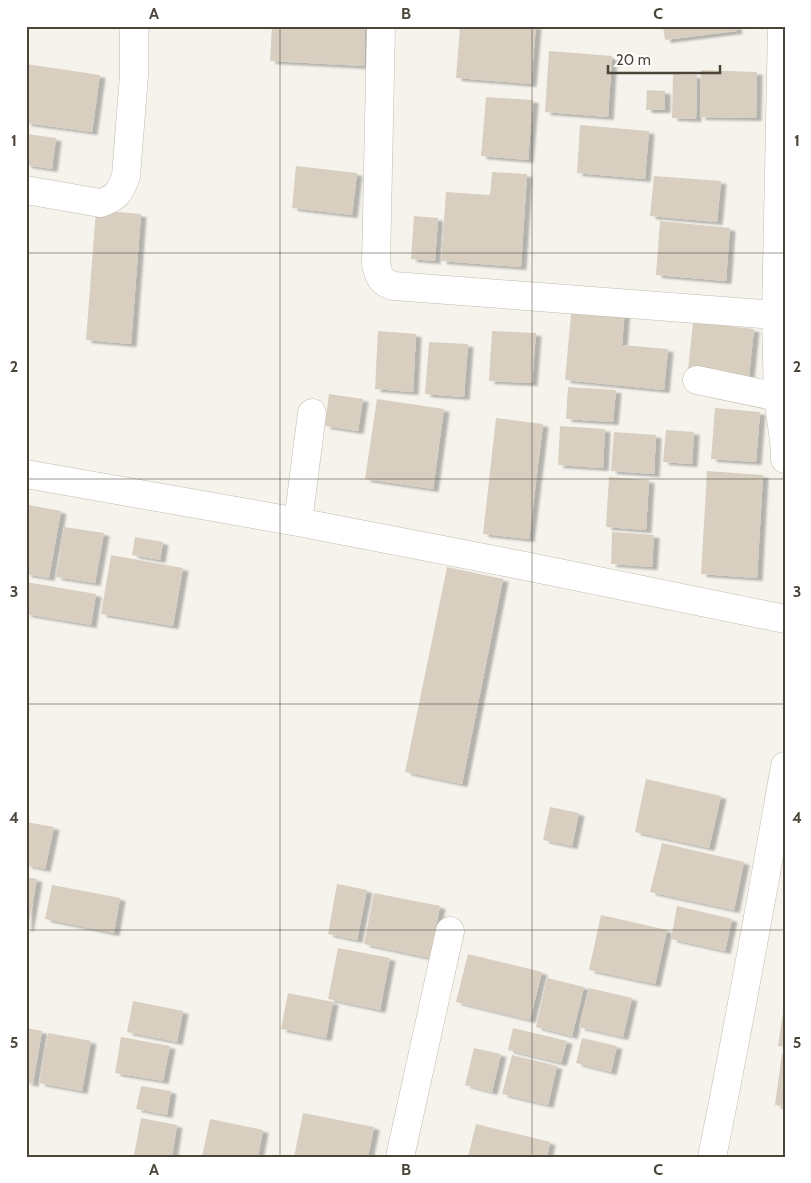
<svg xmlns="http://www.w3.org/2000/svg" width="811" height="1183" viewBox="0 0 811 1183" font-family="Cabin,sans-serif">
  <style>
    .building { fill: #d8cfc1; filter: url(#shadow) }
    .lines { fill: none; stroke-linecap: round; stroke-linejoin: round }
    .minor-casing { stroke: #c2bbae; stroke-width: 29 }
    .minor { stroke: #fff; stroke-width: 28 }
    .grid { fill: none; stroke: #4b4439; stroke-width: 1; stroke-opacity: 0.55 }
    .neatline { fill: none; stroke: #4b4439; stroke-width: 2 }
    .grid-label { font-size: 16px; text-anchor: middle; font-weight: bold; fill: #4b4439 }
  </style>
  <defs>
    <filter id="shadow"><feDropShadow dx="5.5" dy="3" stdDeviation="1" flood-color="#0004"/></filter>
  </defs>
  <rect width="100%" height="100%" fill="#f6f3ec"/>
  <path class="building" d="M 272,26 L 365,26 L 364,66 L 270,61 Z
    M 460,26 L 536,26 L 531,84 L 456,78 Z
    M 663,26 L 736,26 L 737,31 L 665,40 Z
    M 549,51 L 612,56 L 608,117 L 545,112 Z
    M 26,64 L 100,75 L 92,132 L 26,123 Z
    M 701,70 L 757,72 L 756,118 L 700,117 Z
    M 673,74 L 697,75 L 696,119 L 672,118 Z
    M 647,90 L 665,91 L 665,110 L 646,110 Z
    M 486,97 L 533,100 L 528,160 L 481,156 Z
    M 580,125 L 649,131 L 645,179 L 577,173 Z
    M 26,134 L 56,138 L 52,169 L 26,165 Z
    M 296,166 L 357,173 L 352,215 L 292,208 Z
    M 492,172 L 527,174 L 521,267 L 441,261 L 446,192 L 490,195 Z
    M 654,176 L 721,181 L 717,222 L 650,216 Z
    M 96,210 L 141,214 L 131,344 L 86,340 Z
    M 414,216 L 438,218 L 435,261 L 411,259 Z
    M 660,221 L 730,228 L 726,281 L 656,275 Z
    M 572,304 L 625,309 L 622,345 L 668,349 L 664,390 L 565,380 Z
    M 693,322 L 754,329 L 748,386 L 687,379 Z
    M 378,331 L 416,334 L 413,392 L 375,389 Z
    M 492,331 L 536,333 L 532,383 L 489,381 Z
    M 429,342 L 468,344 L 464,397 L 425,394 Z
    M 568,387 L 616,390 L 613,422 L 566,419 Z
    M 329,394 L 363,399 L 358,431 L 325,426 Z
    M 377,399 L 444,409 L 433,489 L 365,479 Z
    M 715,408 L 760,412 L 756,462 L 711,459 Z
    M 496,418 L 543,424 L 529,539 L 483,534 Z
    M 560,426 L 605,429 L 603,468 L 558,465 Z
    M 666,430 L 694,432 L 692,464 L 663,462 Z
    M 614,432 L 656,435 L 654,474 L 611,471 Z
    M 707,471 L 763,475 L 757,578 L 701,574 Z
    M 609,477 L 649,480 L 646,530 L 606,527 Z
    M 29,505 L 61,511 L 49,578 L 26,574 L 26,519 Z
    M 64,527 L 104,533 L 95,583 L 56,577 Z
    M 612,532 L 654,535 L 652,567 L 611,564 Z
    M 135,537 L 163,542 L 160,560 L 132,555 Z
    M 111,555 L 183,568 L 173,626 L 101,614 Z
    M 447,567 L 503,579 L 462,784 L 405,772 Z
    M 26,582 L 96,594 L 91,625 L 26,614 Z
    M 646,779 L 721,796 L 709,848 L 635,832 Z
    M 550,807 L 579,813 L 572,846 L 543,840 Z
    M 26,822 L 54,827 L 45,869 L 26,865 Z
    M 662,843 L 744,862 L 734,910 L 650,892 Z
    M 26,877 L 37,879 L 28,929 L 26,928 Z
    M 337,884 L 367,890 L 357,940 L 328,934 Z
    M 52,885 L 120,898 L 114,933 L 45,919 Z
    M 374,893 L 440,906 L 430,958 L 364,944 Z
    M 677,906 L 732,919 L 725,951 L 671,939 Z
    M 601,915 L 667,930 L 655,984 L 589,970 Z
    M 338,948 L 390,958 L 380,1010 L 328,999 Z
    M 468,954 L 542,972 L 530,1020 L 456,1002 Z
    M 547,978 L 584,987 L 572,1036 L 536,1027 Z
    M 589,988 L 632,998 L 623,1037 L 579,1027 Z
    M 288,993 L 333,1002 L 326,1038 L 281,1029 Z
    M 133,1001 L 183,1011 L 177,1042 L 127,1032 Z
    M 784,1006 L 785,1007 L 785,1047 L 778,1046 Z
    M 26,1028 L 42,1031 L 33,1084 L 26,1082 Z
    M 513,1028 L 567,1041 L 561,1063 L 508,1050 Z
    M 48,1033 L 91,1041 L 82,1091 L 39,1083 Z
    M 121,1037 L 170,1046 L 163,1081 L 115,1073 Z
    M 582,1038 L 617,1046 L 611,1072 L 576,1063 Z
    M 474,1048 L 501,1054 L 492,1092 L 465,1085 Z
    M 782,1053 L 785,1054 L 785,1107 L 775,1105 Z
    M 512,1055 L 557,1066 L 548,1105 L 502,1094 Z
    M 141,1086 L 171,1091 L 167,1115 L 136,1109 Z
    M 303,1113 L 374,1127 L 368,1157 L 294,1157 Z
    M 141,1118 L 177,1125 L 172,1157 L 142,1157 L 134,1155 Z
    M 210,1119 L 263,1130 L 258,1157 L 202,1157 Z
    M 476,1124 L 550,1142 L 547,1157 L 468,1157 Z"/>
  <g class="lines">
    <g class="minor-casing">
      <path id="minor" d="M 381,26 L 376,264 C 379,277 381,283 394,286 L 776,315
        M 782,26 L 776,315 L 778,397 L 784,440 L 785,459
        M 26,190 L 100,203 C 117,198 120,192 126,176 L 134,75 L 134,26
        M 697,380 L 778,397
        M 26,474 L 298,522 L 525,566 L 785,619
        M 298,522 L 312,413
        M 400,1157 L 450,931
        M 712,1157 C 739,1027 762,896 785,766"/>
    </g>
    <use href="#minor" class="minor"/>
  </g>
  <path class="grid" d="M 280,26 L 280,1157M 532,26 L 532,1157M 26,253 L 785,253M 26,479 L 785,479M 26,704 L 785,704M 26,930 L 785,930"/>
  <rect width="811" height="1183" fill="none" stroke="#ffffff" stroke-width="55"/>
  <path d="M608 65v8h112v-8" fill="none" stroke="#4b4439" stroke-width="2.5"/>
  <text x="616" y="65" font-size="15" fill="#4b4439" stroke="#ffffff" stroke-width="4" paint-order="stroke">20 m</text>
  <rect x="28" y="28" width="756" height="1128" class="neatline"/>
  <g class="grid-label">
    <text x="154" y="19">A</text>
    <text x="406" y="19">B</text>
    <text x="658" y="19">C</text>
    <text x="14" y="146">1</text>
    <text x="797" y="146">1</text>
    <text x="14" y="372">2</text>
    <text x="797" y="372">2</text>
    <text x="14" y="597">3</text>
    <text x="797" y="597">3</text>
    <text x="14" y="823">4</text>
    <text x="797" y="823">4</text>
    <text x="14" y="1048">5</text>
    <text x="797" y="1048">5</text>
    <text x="154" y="1175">A</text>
    <text x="406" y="1175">B</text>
    <text x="658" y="1175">C</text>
  </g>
</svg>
